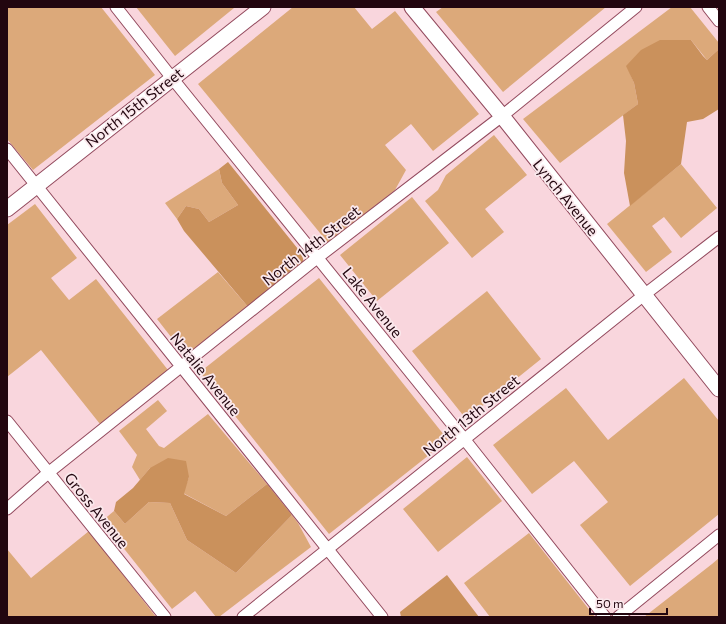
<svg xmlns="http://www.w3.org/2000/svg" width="726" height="624" viewBox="0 0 726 624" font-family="Commissioner,sans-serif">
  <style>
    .green { fill: #dca97a }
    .forest { fill: #ca915c }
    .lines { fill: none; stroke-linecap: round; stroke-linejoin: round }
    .street-casing { stroke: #934a5e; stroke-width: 13 }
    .secondary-casing { stroke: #934a5e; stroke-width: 17 }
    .street { stroke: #fff; stroke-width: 11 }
    .secondary { stroke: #fff; stroke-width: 15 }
    .labels { text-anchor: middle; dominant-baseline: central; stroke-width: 3.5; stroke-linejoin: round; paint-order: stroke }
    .street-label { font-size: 15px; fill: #22060f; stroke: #fae8ec }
  </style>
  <rect width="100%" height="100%" fill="#f9d6dd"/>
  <path class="green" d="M 7,7 L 101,7 L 155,75 L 33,170 L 7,139 Z
    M 136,7 L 233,7 L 234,8 L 175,56 Z
    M 293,7 L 354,7 L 372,29 L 395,11 L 479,114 L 433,151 L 411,124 L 385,145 L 406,170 L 395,190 L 329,244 L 198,84 Z
    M 443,7 L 606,7 L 503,92 L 436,12 Z
    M 672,7 L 690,7 L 719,43 L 719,49 L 707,60 L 691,40 L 627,66 L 634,83 L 638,104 L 560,163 L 523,119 Z
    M 494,135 L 527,175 L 485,209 L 504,232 L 472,258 L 425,201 L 438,190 L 446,175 Z
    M 681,164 L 717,208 L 681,238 L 664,217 L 652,226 L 672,252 L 646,272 L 607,224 Z
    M 219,169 L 222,183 L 238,205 L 209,222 L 199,209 L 186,206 L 177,219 L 165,203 Z
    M 412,197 L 449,243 L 377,301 L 340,255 Z
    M 35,204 L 77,258 L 51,278 L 69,300 L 96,279 L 168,370 L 100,424 L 41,350 L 7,377 L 7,225 Z
    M 218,272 L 249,308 L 186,356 L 157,319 Z
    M 319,278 L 448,440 L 329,534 L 200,372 Z
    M 487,291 L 541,359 L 466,419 L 412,351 Z
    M 684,378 L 719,421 L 719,514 L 630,586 L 580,525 L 608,502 L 574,461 L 532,494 L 493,445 L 566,388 L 608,440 Z
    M 158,400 L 167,411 L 146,429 L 159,446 L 164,448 L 208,414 L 267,484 L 226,516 L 183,493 L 189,477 L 150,468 L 140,480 L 132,467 L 137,455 L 119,431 Z
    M 467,457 L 502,501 L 438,552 L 403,509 Z
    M 149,502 L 170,503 L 187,540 L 236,573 L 292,515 L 298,523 L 311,547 L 219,617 L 216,617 L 195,591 L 172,609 L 102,521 L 114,511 L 125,524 Z
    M 89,531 L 156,617 L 7,617 L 7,549 L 31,578 Z
    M 529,533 L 595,617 L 490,617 L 464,583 Z
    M 719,558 L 719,617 L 644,617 L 712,564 Z"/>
  <path class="forest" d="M 660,40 L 691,40 L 703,56 L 707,60 L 719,49 L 719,109 L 703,119 L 687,122 L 681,164 L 630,206 L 624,173 L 626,141 L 623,115 L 638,104 L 634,83 L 626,66 L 641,50 Z
    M 228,162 L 302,254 L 304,264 L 249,308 L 184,231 L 177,219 L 186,206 L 199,209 L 209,222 L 238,205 L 222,183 L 219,169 Z
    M 168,458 L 186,461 L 189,477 L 184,494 L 226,516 L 267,484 L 292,515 L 236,573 L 187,540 L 170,503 L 149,502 L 125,524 L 114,511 L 116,502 L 133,488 L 150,468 Z
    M 447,575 L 479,617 L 401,617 L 400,612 Z"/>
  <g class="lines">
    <g class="street-casing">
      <path id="street" d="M 116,7 L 172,78 L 465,440 L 605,617
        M 708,7 L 719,21
        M 7,149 L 382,617
        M 7,421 L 165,617
        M 7,509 L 48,473 L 317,258 L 502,116 L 636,7
        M 243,617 L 644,295 L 719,237
        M 618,617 L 719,535"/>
    </g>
    <g class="secondary-casing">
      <path id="secondary" d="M 412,7 L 502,116 L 719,389
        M 7,209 L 263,7"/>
    </g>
    <use href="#street" class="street"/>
    <use href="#secondary" class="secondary"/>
  </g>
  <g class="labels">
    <g class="street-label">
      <text transform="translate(134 107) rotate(-38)">North 15th Street</text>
      <text transform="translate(566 197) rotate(51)">Lynch Avenue</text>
      <text transform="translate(311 245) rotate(-38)">North 14th Street</text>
      <text transform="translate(373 302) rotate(51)">Lake Avenue</text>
      <text transform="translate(206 374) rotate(51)">Natalie Avenue</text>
      <text transform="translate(471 415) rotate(-39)">North 13th Street</text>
      <text transform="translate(97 510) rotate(51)">Gross Avenue</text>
    </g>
  </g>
  <rect width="726" height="624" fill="none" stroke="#22060f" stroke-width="16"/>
  <path d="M590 608v6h77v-6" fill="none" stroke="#22060f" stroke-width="2"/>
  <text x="596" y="608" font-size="12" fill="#22060f" stroke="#fae8ec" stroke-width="3" paint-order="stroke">50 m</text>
</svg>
